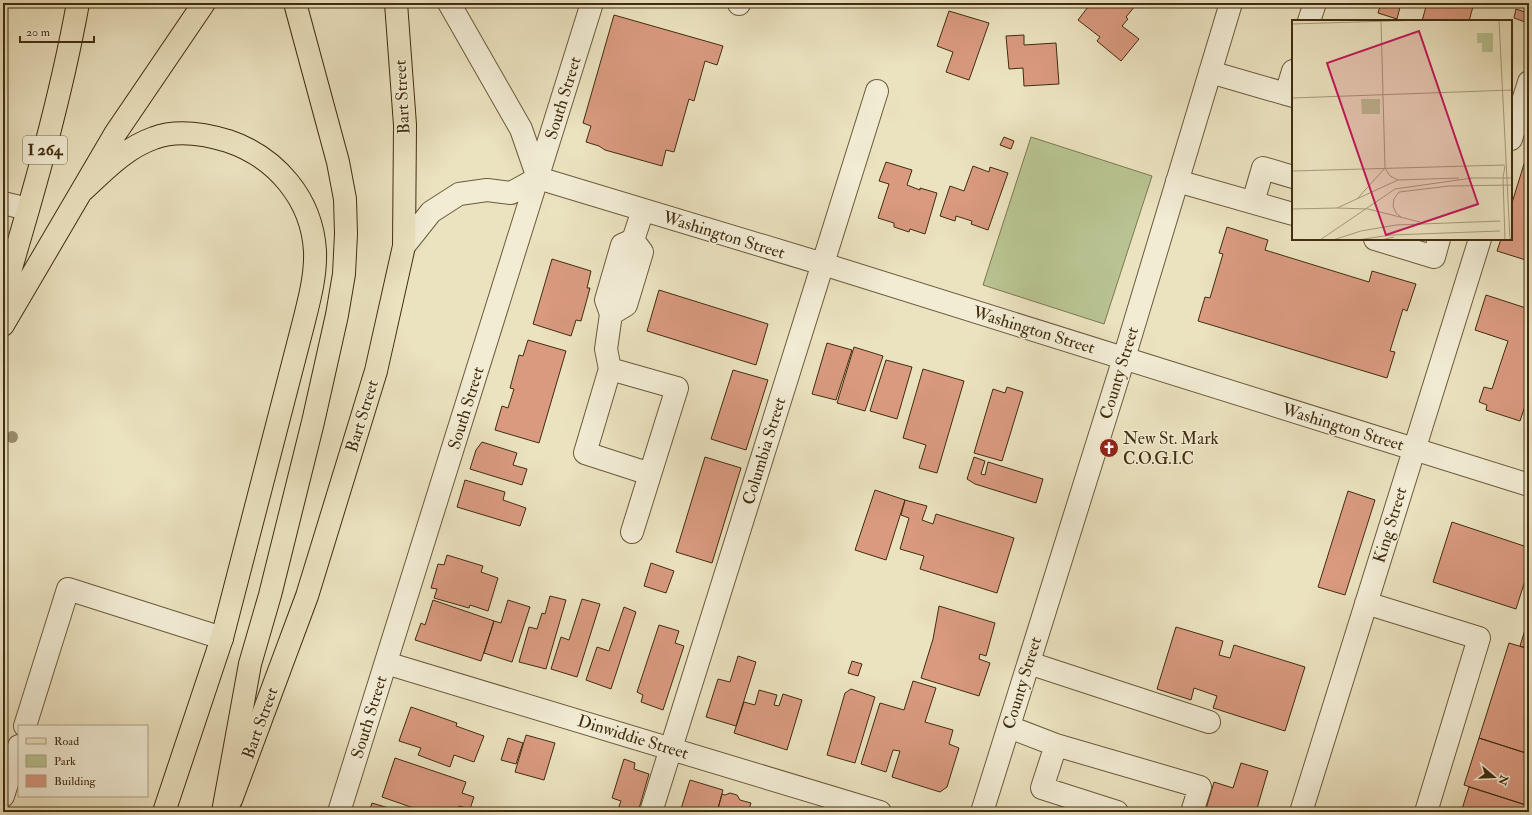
<svg xmlns="http://www.w3.org/2000/svg" width="1532" height="815" viewBox="0 0 1532 815" font-family="'IM FELL Double Pica',serif">
  <style>
    .green { fill: #b8c391; stroke: #7c7850 }
    .building { fill: #d99a80; stroke: #412d0f }
    .lines { fill: none; stroke-linecap: round; stroke-linejoin: round }
    .minor-casing { stroke: #6c5a3b; stroke-width: 24 }
    .major-casing { stroke: #412d0f; stroke-width: 24 }
    .highway-casing { stroke: #412d0f; stroke-width: 24 }
    .minor { stroke: #f2ecd5; stroke-width: 22 }
    .major { stroke: #ebe2bf; stroke-width: 22 }
    .highway { stroke: #ebe2bf; stroke-width: 22 }
    .tree { fill: #9b8f6c }
    .labels { text-anchor: middle; dominant-baseline: central; stroke-width: 3; stroke-linejoin: round; paint-order: stroke }
    .shield { fill: #f2ecd5; stroke: #76664a; stroke-width: 1 }
    .shield-label { font-size: 16px; font-weight: bold; fill: #412d0f }
    .street-label { font-size: 17px; fill: #412d0f; stroke: #f2ecd5 }
    .poi-label { font-size: 17px; fill: #412d0f; stroke: #f2ecd5; text-anchor: start }
    .inset-road { fill: none; stroke: #a79a79; stroke-width: 1 }
    .view { fill: #c2185b; fill-opacity: 0.15; stroke: #c2185b; stroke-width: 2 }
    .inset-edge { fill: none; stroke: #412d0f; stroke-width: 2 }
  </style>
  <rect width="100%" height="100%" fill="#ebe2bf"/>
  <filter id="stains"><feTurbulence type="fractalNoise" baseFrequency=".005" numOctaves="4"/><feColorMatrix values="0 0 0 0 .2 0 0 0 0 .09 0 0 0 0 .02 0 0 0 .5 -.17"/></filter>
  <radialGradient id="worn" r=".72"><stop offset=".6" stop-color="#630" stop-opacity="0"/><stop offset="1" stop-color="#630" stop-opacity=".3"/></radialGradient>
  <path class="green" d="M 1031,137 L 1152,176 L 1104,324 L 983,285 Z"/>
  <path class="building" d="M 1091,3 L 1132,3 L 1135,6 L 1126,17 L 1128,19 L 1122,26 L 1139,39 L 1121,61 L 1097,41 L 1100,37 L 1078,20 Z
    M 1381,3 L 1401,3 L 1397,19 L 1378,13 Z
    M 1427,3 L 1474,3 L 1469,21 L 1422,21 Z
    M 1516,9 L 1528,13 L 1525,22 L 1514,18 Z
    M 949,11 L 989,23 L 969,80 L 946,72 L 953,52 L 937,46 Z
    M 614,15 L 723,46 L 717,65 L 705,61 L 694,101 L 689,99 L 674,152 L 666,150 L 662,166 L 605,150 L 599,146 L 586,142 L 591,126 L 583,123 Z
    M 1024,35 L 1024,45 L 1056,43 L 1059,84 L 1024,86 L 1023,68 L 1009,69 L 1006,36 Z
    M 1004,137 L 1014,141 L 1011,149 L 1000,145 Z
    M 1529,148 L 1529,261 L 1497,251 L 1501,239 L 1511,239 L 1511,206 Z
    M 886,162 L 912,170 L 907,185 L 920,190 L 920,188 L 937,193 L 925,234 L 910,229 L 909,232 L 894,227 L 894,223 L 878,218 L 889,184 L 879,181 Z
    M 973,166 L 989,172 L 990,167 L 1008,173 L 988,230 L 971,224 L 972,221 L 956,216 L 955,221 L 940,216 L 950,186 L 964,191 Z
    M 1227,227 L 1268,240 L 1265,250 L 1369,282 L 1372,271 L 1416,284 L 1407,311 L 1403,309 L 1390,351 L 1395,352 L 1387,378 L 1198,321 L 1205,297 L 1210,298 L 1223,254 L 1219,253 Z
    M 552,259 L 591,271 L 587,288 L 590,288 L 581,321 L 576,320 L 571,336 L 533,324 Z
    M 659,290 L 768,324 L 756,365 L 647,331 Z
    M 1486,295 L 1529,309 L 1529,394 L 1520,421 L 1486,410 L 1487,405 L 1479,402 L 1484,387 L 1492,389 L 1508,341 L 1475,330 Z
    M 528,340 L 566,351 L 539,443 L 495,430 L 502,406 L 508,408 L 514,389 L 510,388 L 519,355 L 523,356 Z
    M 827,343 L 852,350 L 836,400 L 812,394 Z
    M 854,347 L 883,356 L 865,411 L 837,403 Z
    M 886,360 L 912,367 L 897,419 L 870,411 Z
    M 923,369 L 964,381 L 937,473 L 919,468 L 926,445 L 903,438 Z
    M 733,370 L 768,380 L 746,450 L 711,439 Z
    M 1007,387 L 1023,392 L 1002,461 L 974,453 L 993,389 L 1005,393 Z
    M 482,442 L 517,453 L 513,465 L 527,469 L 522,485 L 470,469 L 476,450 Z
    M 705,457 L 741,468 L 712,563 L 676,552 Z
    M 974,457 L 985,461 L 981,474 L 985,475 L 988,462 L 1043,479 L 1036,503 L 975,484 L 967,479 Z
    M 465,480 L 505,492 L 503,500 L 526,508 L 520,526 L 457,507 Z
    M 875,490 L 905,500 L 886,560 L 855,550 Z
    M 1348,491 L 1375,500 L 1345,595 L 1318,587 Z
    M 905,500 L 927,506 L 922,520 L 933,524 L 936,514 L 1014,538 L 997,593 L 920,569 L 924,556 L 900,549 L 909,518 L 901,515 Z
    M 1452,522 L 1527,547 L 1525,552 L 1529,553 L 1529,568 L 1516,609 L 1433,582 Z
    M 447,555 L 483,566 L 481,572 L 498,578 L 488,611 L 470,605 L 469,608 L 434,598 L 437,589 L 431,588 L 438,564 L 444,565 Z
    M 651,563 L 674,571 L 666,593 L 644,586 Z
    M 550,596 L 566,600 L 546,669 L 519,662 L 529,627 L 537,629 L 542,613 L 545,614 Z
    M 582,599 L 600,604 L 577,677 L 551,669 L 561,637 L 569,640 Z
    M 433,600 L 494,621 L 481,661 L 415,640 L 421,623 L 425,625 Z
    M 508,600 L 530,607 L 512,662 L 484,653 L 494,621 L 501,623 Z
    M 939,606 L 995,623 L 986,656 L 980,654 L 979,659 L 990,663 L 979,696 L 921,678 L 933,639 Z
    M 624,607 L 636,612 L 611,689 L 586,680 L 597,647 L 609,651 Z
    M 1529,617 L 1529,649 L 1520,646 Z
    M 659,625 L 679,631 L 675,643 L 684,646 L 663,710 L 641,702 L 643,695 L 637,692 Z
    M 1176,627 L 1223,641 L 1219,655 L 1230,658 L 1234,645 L 1305,667 L 1285,731 L 1213,708 L 1217,696 L 1194,688 L 1191,700 L 1157,689 Z
    M 1509,643 L 1529,649 L 1529,754 L 1479,738 Z
    M 738,656 L 756,662 L 736,726 L 706,717 L 718,679 L 730,682 Z
    M 852,661 L 862,664 L 858,676 L 848,673 Z
    M 913,681 L 936,688 L 925,722 L 953,730 L 949,744 L 959,748 L 947,787 L 940,792 L 892,777 L 900,751 L 893,750 L 886,772 L 861,764 L 880,703 L 904,710 Z
    M 851,689 L 875,697 L 855,763 L 827,755 L 845,693 Z
    M 759,690 L 777,695 L 774,705 L 779,706 L 783,694 L 802,700 L 787,750 L 734,733 L 744,702 L 755,705 Z
    M 411,707 L 457,723 L 456,726 L 484,736 L 474,762 L 454,755 L 450,767 L 418,755 L 421,748 L 399,741 Z
    M 526,735 L 555,743 L 544,780 L 515,772 Z
    M 508,738 L 523,743 L 516,764 L 501,760 Z
    M 1479,738 L 1529,754 L 1529,806 L 1464,785 Z
    M 395,758 L 466,782 L 462,793 L 474,797 L 470,809 L 459,806 L 457,812 L 425,812 L 382,797 Z
    M 624,759 L 635,763 L 634,769 L 649,774 L 638,812 L 617,812 L 621,801 L 612,798 Z
    M 1241,763 L 1268,771 L 1256,812 L 1205,812 L 1214,782 L 1233,788 Z
    M 690,780 L 723,790 L 717,812 L 680,812 Z
    M 1469,787 L 1529,806 L 1529,812 L 1470,812 L 1462,809 Z
    M 730,793 L 737,795 L 740,800 L 751,803 L 748,812 L 717,812 L 722,794 L 725,795 Z
    M 372,803 L 402,812 L 369,812 Z
    M 1457,808 L 1462,809 L 1470,812 L 1456,812 Z"/>
  <g class="lines">
    <g class="minor-casing">
      <path id="minor" d="M 449,3 L 521,129 L 538,178
        M 739,4 L 739,3
        M 1309,21 L 1315,3
        M 1210,72 L 1293,96
        M 1286,94 L 1293,71
        M 1511,139 L 1529,82
        M 1177,181 L 1293,214
        M 1253,202 L 1263,168 L 1293,177
        M 3,203 L 28,209
        M 1375,239 L 1434,257 L 1439,239
        M 404,246 L 431,212 L 459,194 L 487,190 L 511,193 L 538,178 L 823,264 L 1529,485
        M 611,314 L 626,305 L 642,252 L 633,240
        M 610,369 L 585,453 L 650,474
        M 632,532 L 677,388 L 610,369 L 606,349 L 611,314 L 606,300 L 622,245 L 633,240 L 643,210
        M 1366,603 L 1479,638 L 1426,812
        M 386,663 L 880,812
        M 1029,663 L 1209,722
        M 25,726 L 68,589 L 222,638
        M 1009,727 L 1056,745 L 1200,787 L 1192,812
        M 1056,745 L 1042,788 L 1117,812
        M 3,796 L 19,746
        M 339,812 L 592,3
        M 651,812 L 877,91
        M 982,812 L 1124,358 L 1231,3
        M 1301,812 L 1480,239"/>
    </g>
    <g class="major-casing">
      <path id="major" d="M 231,800 L 307,596 L 376,371 L 404,246 L 405,125 L 396,3
        M 164,812 L 222,638"/>
    </g>
    <g class="highway-casing">
      <path id="highway" d="M 81,192 C 104,171 125,148 154,138 C 178,129 205,134 228,141 C 276,157 312,199 315,251 C 316,276 309,301 303,325 L 222,638
        M 3,295 C 32,198 60,102 78,3
        M 3,325 L 115,134 L 204,3
        M 223,812 L 250,664 L 270,595 L 313,422 L 337,315 L 344,274 L 346,234 L 345,199 L 338,162 L 295,3"/>
    </g>
    <use href="#minor" class="minor"/>
    <use href="#major" class="major"/>
    <use href="#highway" class="highway"/>
  </g>
  <circle class="tree" cx="12" cy="437" r="6"/>
  <defs>
    <g id="church-disc" transform="scale(1)"><circle r="9.5" fill="#8f2418" stroke="#f2ecd5"/><path d="M-1.2-6h2.4v3.5h3.3v2.4h-3.3V6h-2.4V-.1h-3.3v-2.4h3.3Z" fill="#fff"/></g>
  </defs>
  <g fill-rule="evenodd">
    <use href="#church-disc" x="1109" y="448"/>
  </g>
  <g class="labels">
    <rect class="shield" x="23" y="136" width="44" height="28" rx="3"/>
    <g class="shield-label">
      <text x="45" y="150">I 264</text>
    </g>
    <g class="street-label">
      <text transform="translate(402 97) rotate(-93)">Bart Street</text>
      <text transform="translate(563 98) rotate(-73)">South Street</text>
      <text transform="translate(724 235) rotate(17)">Washington Street</text>
      <text transform="translate(1034 330) rotate(17)">Washington Street</text>
      <text transform="translate(1119 373) rotate(-73)">County Street</text>
      <text transform="translate(466 408) rotate(-73)">South Street</text>
      <text transform="translate(362 416) rotate(-73)">Bart Street</text>
      <text transform="translate(1343 427) rotate(17)">Washington Street</text>
      <text transform="translate(764 451) rotate(-73)">Columbia Street</text>
      <text transform="translate(1390 525) rotate(-73)">King Street</text>
      <text transform="translate(1022 683) rotate(-73)">County Street</text>
      <text transform="translate(369 717) rotate(-73)">South Street</text>
      <text transform="translate(260 723) rotate(-70)">Bart Street</text>
      <text transform="translate(633 737) rotate(17)">Dinwiddie Street</text>
    </g>
    <g class="poi-label">
      <text x="1123" y="438">New St. Mark<tspan x="1123" dy="20">C.O.G.I.C</tspan></text>
    </g>
  </g>
  <g transform="translate(1292 20)">
    <rect width="220" height="220" fill="#ebe2bf"/>
    <path d="M 185,13 L 201,13 L 201,32 L 190,32 L 190,23 L 185,23 ZM 69,79 L 88,79 L 88,94 L 70,94 Z" fill="#b8c391"/>
    <path class="inset-road" d="M 207,0 L 218,220M 89,1 L 93,148 L 98,156 L 106,160M 0,4 L 132,0M 0,78 L 220,70M 213,146 L 211,158 L 213,220M 0,151 L 213,145M 179,158 L 220,158M 157,166 L 220,165M 65,179 L 93,148M 45,188 L 76,189 L 128,202M 0,189 L 45,188 L 106,160 L 167,158M 109,197 L 104,193 L 101,186 L 102,179 L 107,172 L 157,166M 28,220 L 103,169 L 180,158M 41,220 L 69,211 L 104,205 L 208,201M 65,220 L 99,215 L 208,211M 89,220 L 102,217"/>
    <path class="view" d="M 127,11 L 186,184 L 94,215 L 35,43 Z"/>
    <rect width="220" height="220" class="inset-edge"/>
  </g>
  <rect width="1532" height="815" fill="none" stroke="#ebe2bf" stroke-width="16"/>
  <rect x="4" y="4" width="1524" height="807" fill="none" stroke="#412d0f" stroke-width="2"/>
  <rect x="8" y="8" width="1516" height="799" fill="none" stroke="#412d0f"/>
  <rect x="18" y="725" width="130" height="72" fill="#f2ecd5" stroke="#aba086"/>
  <rect x="26" y="738" width="20" height="6" fill="#ebe2bf" stroke="#aba086"/>
  <text x="54" y="745" font-size="12" fill="#412d0f">Road</text>
  <rect x="26" y="755" width="20" height="12" fill="#b8c391" stroke="#aba086"/>
  <text x="54" y="765" font-size="12" fill="#412d0f">Park</text>
  <rect x="26" y="775" width="20" height="12" fill="#d99a80" stroke="#aba086"/>
  <text x="54" y="785" font-size="12" fill="#412d0f">Building</text>
  <g transform="translate(1494 777) rotate(109)" stroke="#f2ecd5" stroke-width="3" paint-order="stroke">
  <path d="M0-3L7 15L0 10L-7 15Z" fill="#412d0f"/>
  <text y="-6" font-size="11" font-weight="bold" text-anchor="middle" fill="#412d0f">N</text>
  </g>
  <path d="M20 36v6h74v-6" fill="none" stroke="#412d0f" stroke-width="2"/>
  <text x="26" y="36" font-size="12" fill="#412d0f" stroke="#f2ecd5" stroke-width="3" paint-order="stroke">20 m</text>
  <rect width="100%" height="100%" filter="url(#stains)"/>
  <rect width="100%" height="100%" fill="url(#worn)"/>
</svg>
